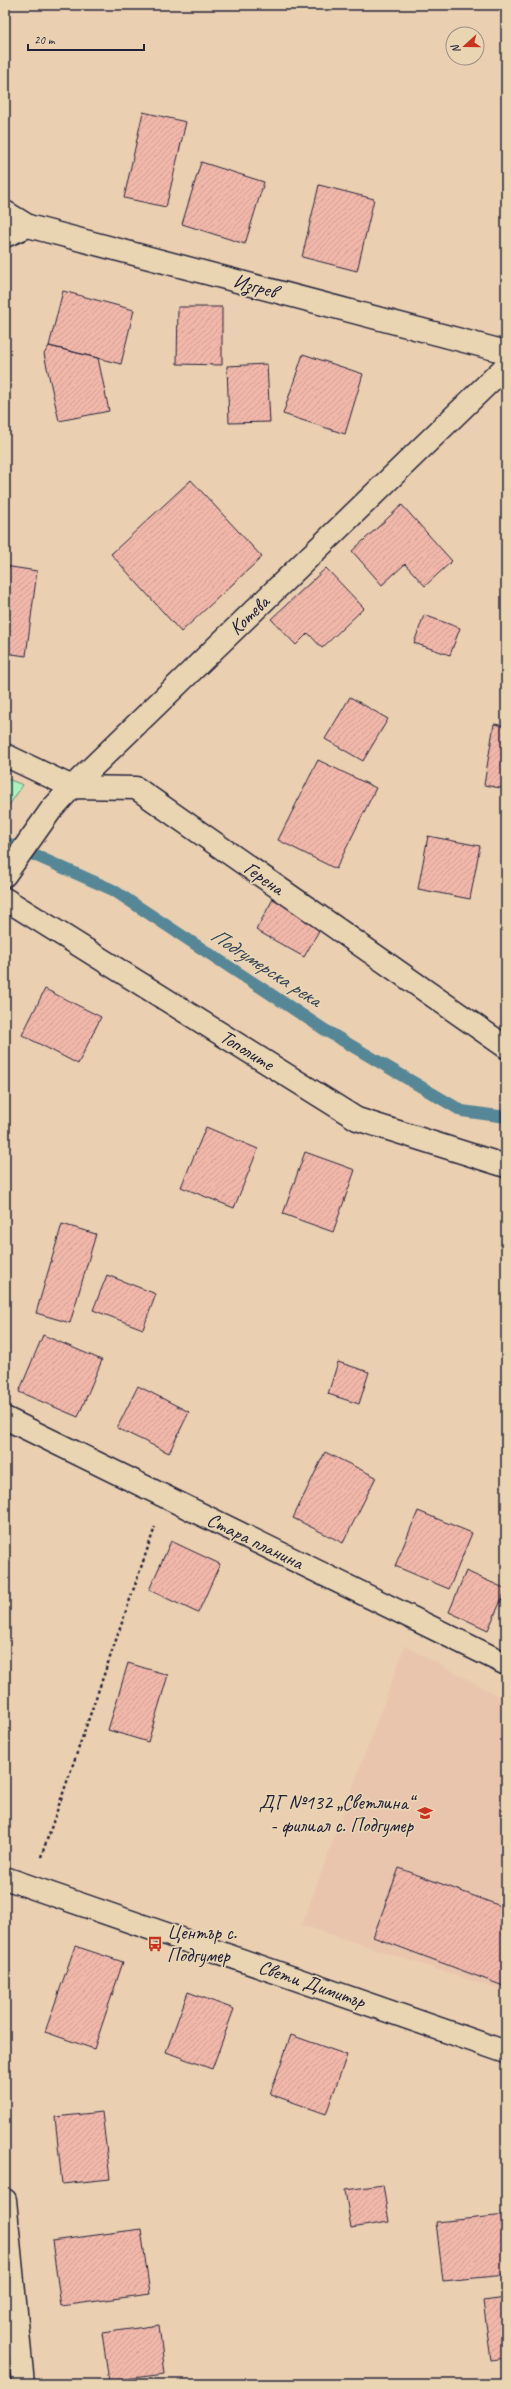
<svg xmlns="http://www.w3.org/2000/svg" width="511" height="2389" viewBox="0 0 511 2389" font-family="Caveat,sans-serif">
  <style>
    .built { fill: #e9c5ad }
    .green { fill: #adf1bc; stroke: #688a7c }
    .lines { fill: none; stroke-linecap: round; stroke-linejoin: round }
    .stream { stroke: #568796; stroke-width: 12 }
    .building { fill: url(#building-hatch); stroke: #22223b }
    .minor-casing { stroke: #22223b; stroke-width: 25 }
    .path { stroke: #22223b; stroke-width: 2.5; stroke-dasharray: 3 3; stroke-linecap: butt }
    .minor { stroke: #ead5b3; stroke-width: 22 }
    .labels { text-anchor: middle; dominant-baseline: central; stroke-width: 3.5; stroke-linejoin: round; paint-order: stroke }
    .street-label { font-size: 20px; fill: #22223b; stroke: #ead5b3 }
    .poi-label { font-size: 20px; fill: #22223b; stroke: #ead5b3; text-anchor: end }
    .water-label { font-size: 21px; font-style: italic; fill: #334459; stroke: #ead5b3 }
  </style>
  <defs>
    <pattern id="building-hatch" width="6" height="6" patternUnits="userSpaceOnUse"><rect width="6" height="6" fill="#f1b8aa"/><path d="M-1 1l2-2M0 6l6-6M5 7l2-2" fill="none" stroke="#ce9e93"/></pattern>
  </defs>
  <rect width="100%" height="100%" fill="#ebcfb1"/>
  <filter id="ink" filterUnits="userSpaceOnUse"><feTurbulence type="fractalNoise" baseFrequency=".025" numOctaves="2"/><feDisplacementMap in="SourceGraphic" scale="8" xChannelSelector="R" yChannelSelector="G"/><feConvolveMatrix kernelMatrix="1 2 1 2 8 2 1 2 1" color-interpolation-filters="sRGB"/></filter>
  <g filter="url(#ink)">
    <path class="built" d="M 405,1646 L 506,1700 L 506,1992 L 302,1925 Z"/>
    <path class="green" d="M 5,778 L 23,785 L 5,811 Z"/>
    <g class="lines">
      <path class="stream" d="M 5,842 L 113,890 L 325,1030 L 462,1111 L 506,1117"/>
    </g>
    <path class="building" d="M 143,112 L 186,122 L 166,207 L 124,198 Z
      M 201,162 L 264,182 L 245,244 L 182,224 Z
      M 319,185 L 374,199 L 357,271 L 302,257 Z
      M 63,291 L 134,310 L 121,364 L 49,346 Z
      M 178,307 L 222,307 L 222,365 L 177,364 Z
      M 49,346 L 98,358 L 109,411 L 59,421 L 44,354 Z
      M 303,354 L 363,374 L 345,434 L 283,414 Z
      M 267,364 L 270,422 L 229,423 L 227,366 Z
      M 191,480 L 262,557 L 181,632 L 111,554 Z
      M 402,505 L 452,561 L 425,586 L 405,564 L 382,585 L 352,551 Z
      M 5,566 L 37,571 L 26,656 L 5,653 Z
      M 326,568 L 364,608 L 322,648 L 308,633 L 296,645 L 271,619 Z
      M 424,615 L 460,628 L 450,655 L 414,643 Z
      M 350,697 L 388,719 L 363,761 L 325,739 Z
      M 494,724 L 506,726 L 506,789 L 484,785 Z
      M 318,760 L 376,788 L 336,869 L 278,840 Z
      M 428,836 L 480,846 L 470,899 L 418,889 Z
      M 273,899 L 321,927 L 304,957 L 256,930 Z
      M 45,989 L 101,1017 L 78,1064 L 22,1035 Z
      M 206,1127 L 258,1149 L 234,1208 L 181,1187 Z
      M 305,1152 L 355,1170 L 333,1232 L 283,1214 Z
      M 62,1224 L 96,1234 L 70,1323 L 36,1313 Z
      M 107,1275 L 156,1294 L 143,1329 L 93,1310 Z
      M 43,1335 L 102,1360 L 78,1417 L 19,1392 Z
      M 338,1362 L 369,1372 L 359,1404 L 328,1394 Z
      M 138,1386 L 189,1412 L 169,1453 L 117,1428 Z
      M 325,1452 L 376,1477 L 343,1543 L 293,1518 Z
      M 418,1511 L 472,1533 L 449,1589 L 395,1566 Z
      M 171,1541 L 220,1564 L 198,1613 L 149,1590 Z
      M 466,1571 L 506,1589 L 488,1630 L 449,1612 Z
      M 128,1663 L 168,1675 L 148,1742 L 108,1730 Z
      M 399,1868 L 506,1908 L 506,1987 L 373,1937 Z
      M 75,1946 L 123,1962 L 94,2049 L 45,2032 Z
      M 188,1992 L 234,2009 L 212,2069 L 166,2052 Z
      M 291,2035 L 347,2055 L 326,2114 L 270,2094 Z
      M 102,2112 L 110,2179 L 62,2184 L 55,2117 Z
      M 383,2185 L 389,2222 L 351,2228 L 345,2190 Z
      M 506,2215 L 506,2275 L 443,2281 L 436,2222 Z
      M 141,2229 L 150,2294 L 61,2306 L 52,2241 Z
      M 506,2298 L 506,2358 L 491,2360 L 483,2301 Z
      M 159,2325 L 165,2374 L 109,2381 L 102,2333 Z"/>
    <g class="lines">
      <g class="minor-casing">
        <path id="minor" d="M 5,212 L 28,226 L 506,352
          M 5,236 L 28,226
          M 5,755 L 72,787 L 136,788 L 506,1047
          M 5,875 L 51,810 L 72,787 L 506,366
          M 5,899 L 357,1119 L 506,1166
          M 5,1418 L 506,1664
          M 5,1878 L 506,2052
          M 5,2200 L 23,2384"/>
      </g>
      <path class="path" d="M 41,1857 L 155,1527"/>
      <use href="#minor" class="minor"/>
    </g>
  </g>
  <defs>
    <g id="school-bare" transform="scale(1.2)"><path d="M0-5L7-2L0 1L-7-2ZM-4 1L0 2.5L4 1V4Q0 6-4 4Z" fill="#c8321e" stroke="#ead5b3" stroke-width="2.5" paint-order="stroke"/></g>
    <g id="bus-bare" transform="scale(1.2)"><path d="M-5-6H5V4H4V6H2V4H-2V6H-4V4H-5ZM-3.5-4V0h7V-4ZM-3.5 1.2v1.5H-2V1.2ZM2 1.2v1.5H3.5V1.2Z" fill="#c8321e" stroke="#ead5b3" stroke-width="2.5" paint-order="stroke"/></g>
  </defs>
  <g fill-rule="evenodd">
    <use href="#school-bare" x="425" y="1813"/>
    <use href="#bus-bare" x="155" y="1944"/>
  </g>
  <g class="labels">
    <g class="street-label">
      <text transform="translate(255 286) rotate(15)">Изгрев</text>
      <text transform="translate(249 615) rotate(-44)">Котева</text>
      <text transform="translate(264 878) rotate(35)">Герена</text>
      <text transform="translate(247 1050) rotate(32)">Тополите</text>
      <text transform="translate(255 1541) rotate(26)">Стара планина</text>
      <text transform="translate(312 1984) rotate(19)">Свети Димитър</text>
    </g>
    <g class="poi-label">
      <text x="413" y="1802">ДГ №132 „Светлина“<tspan x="413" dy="23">- филиал с. Подгумер</tspan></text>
      <text x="167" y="1932" text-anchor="start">Център с.<tspan x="167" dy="23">Подгумер</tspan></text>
    </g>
    <g class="water-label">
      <text transform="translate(266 967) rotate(33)">Подгумерска река</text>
    </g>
  </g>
  <rect width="511" height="2389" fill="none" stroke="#ead5b3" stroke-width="20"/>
  <rect x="10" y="10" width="491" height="2369" fill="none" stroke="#22223b" stroke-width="1.5" filter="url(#ink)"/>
  <g transform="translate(465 46) rotate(249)"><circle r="19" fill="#ead5b3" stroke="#9a8d83"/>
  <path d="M0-3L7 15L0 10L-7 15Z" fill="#c8321e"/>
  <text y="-6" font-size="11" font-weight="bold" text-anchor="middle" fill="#22223b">N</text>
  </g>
  <path d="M28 44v6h116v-6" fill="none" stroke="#22223b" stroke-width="2"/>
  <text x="34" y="44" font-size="12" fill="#22223b" stroke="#ead5b3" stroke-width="3" paint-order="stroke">20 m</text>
</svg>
